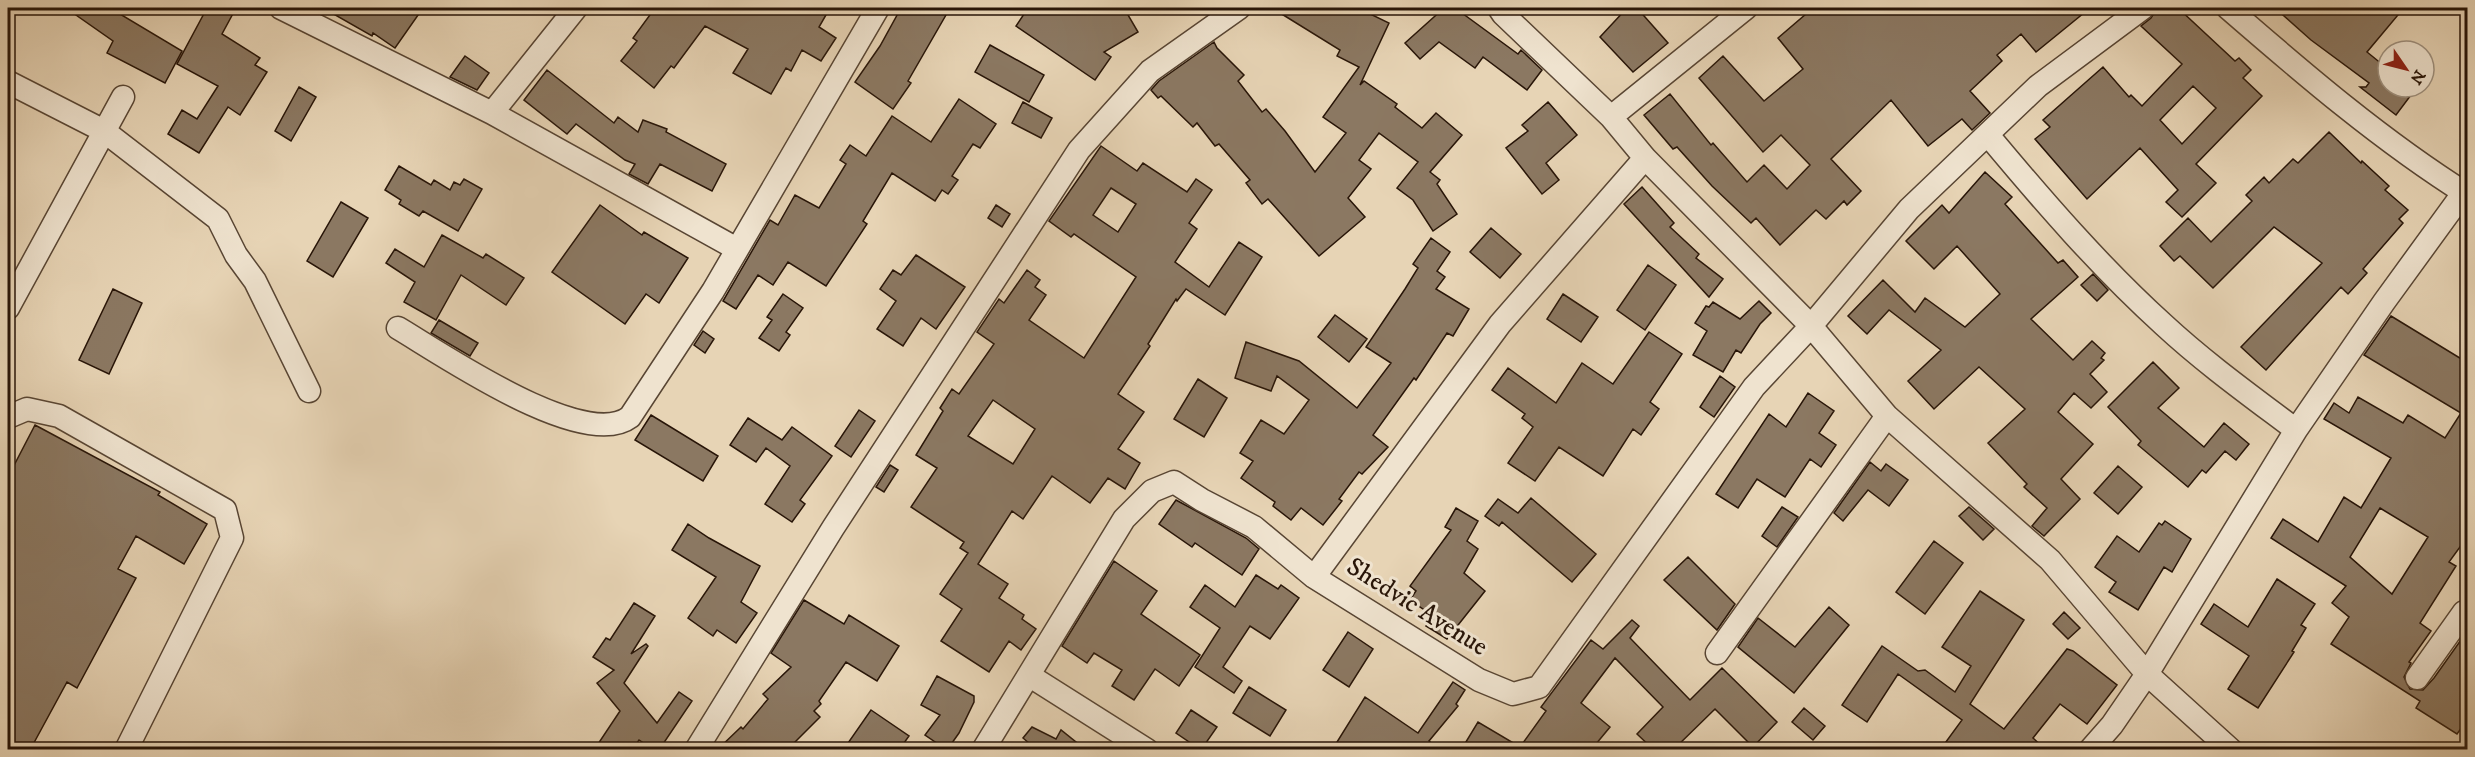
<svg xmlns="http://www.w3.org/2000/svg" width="2475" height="757" viewBox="0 0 2475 757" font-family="'IM FELL DW Pica',serif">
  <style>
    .building { fill: #8b7862; stroke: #281508; stroke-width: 1.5; fill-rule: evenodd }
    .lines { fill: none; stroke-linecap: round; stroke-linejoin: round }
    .minor-casing { stroke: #584533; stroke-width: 25 }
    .minor { stroke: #efe3cf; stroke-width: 22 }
    .labels { text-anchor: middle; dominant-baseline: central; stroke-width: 6; stroke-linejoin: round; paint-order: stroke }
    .street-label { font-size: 26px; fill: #281508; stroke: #efe3cf }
  </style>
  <rect width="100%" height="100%" fill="#e7d4b5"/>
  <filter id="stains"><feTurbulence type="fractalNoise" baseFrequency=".00333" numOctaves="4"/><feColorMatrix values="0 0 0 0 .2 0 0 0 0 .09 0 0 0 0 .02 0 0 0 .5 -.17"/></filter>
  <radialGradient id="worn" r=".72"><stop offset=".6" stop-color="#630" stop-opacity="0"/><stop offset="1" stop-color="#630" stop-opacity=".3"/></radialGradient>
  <path class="building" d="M 66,8 L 110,8 L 182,51 L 165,83 L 107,53 L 113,41 Z
    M 207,8 L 236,8 L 222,34 L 260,58 L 255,65 L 267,72 L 240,115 L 228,107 L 199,153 L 168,134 L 182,110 L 197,119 L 218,86 L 177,64 Z
    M 323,8 L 423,8 L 395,48 L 373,33 L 372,36 Z
    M 655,8 L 830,8 L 819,27 L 836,38 L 821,61 L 802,50 L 791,71 L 786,68 L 771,94 L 733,73 L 748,49 L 705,26 L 674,68 L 671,66 L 654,88 L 621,61 L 637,41 L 633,38 Z
    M 901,8 L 950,8 L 908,81 L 911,83 L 893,109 L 855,82 L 880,46 Z
    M 1028,8 L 1124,8 L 1138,32 L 1104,52 L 1111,57 L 1095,80 L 1016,26 Z
    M 1272,8 L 1358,8 L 1389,23 L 1360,85 L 1364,81 L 1397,104 L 1395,107 L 1422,128 L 1436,113 L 1462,135 L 1430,172 L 1440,180 L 1437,184 L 1457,214 L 1433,231 L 1413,200 L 1397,188 L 1418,162 L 1379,133 L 1359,160 L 1371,169 L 1348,198 L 1365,217 L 1319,256 L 1268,199 L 1262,204 L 1246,183 L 1250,180 L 1219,144 L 1215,146 L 1197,123 L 1193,127 L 1161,96 L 1158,98 L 1151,90 L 1159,81 L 1214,42 L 1217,48 L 1244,75 L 1238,81 L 1262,112 L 1266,109 L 1285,131 L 1315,172 L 1346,133 L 1323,117 L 1359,67 L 1337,56 L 1340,50 Z
    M 1444,8 L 1455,8 L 1518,54 L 1521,50 L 1542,70 L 1527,90 L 1483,57 L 1475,68 L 1439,42 L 1420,59 L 1405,43 Z
    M 1627,8 L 1637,8 L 1668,43 L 1633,72 L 1600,37 Z
    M 1813,8 L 2090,8 L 2036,52 L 2021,34 L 1997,55 L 2002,61 L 1970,91 L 1990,113 L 1972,130 L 1962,119 L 1928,146 L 1891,100 L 1831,159 L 1861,191 L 1847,205 L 1844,201 L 1826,219 L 1816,210 L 1780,245 L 1756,218 L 1751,223 L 1712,186 L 1677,147 L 1673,149 L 1644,115 L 1670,94 L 1711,145 L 1713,143 L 1747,182 L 1764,165 L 1787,189 L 1810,165 L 1781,135 L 1763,152 L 1699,78 L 1723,56 L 1764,101 L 1803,69 L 1778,38 Z
    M 2157,8 L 2178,8 L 2235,61 L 2239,58 L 2251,70 L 2243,78 L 2262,96 L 2196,164 L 2216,183 L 2182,217 L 2166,202 L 2178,190 L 2140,148 L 2087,199 L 2035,139 L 2050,127 L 2043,120 L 2103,67 L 2129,97 L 2131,95 L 2142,106 L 2182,64 L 2141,26 L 2151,18 ZM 2193,86 L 2216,108 L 2182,144 L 2160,120 Z
    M 2275,8 L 2388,8 L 2398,15 L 2367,52 L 2388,69 L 2388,87 L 2417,87 L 2396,115 L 2360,87 L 2366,87 L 2369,83 L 2311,40 Z
    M 990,45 L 1044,75 L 1029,102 L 975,72 Z
    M 465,56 L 489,73 L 477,90 L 450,77 Z
    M 547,70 L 614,123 L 618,117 L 638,132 L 643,120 L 667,129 L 666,132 L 726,164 L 712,191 L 660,164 L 648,184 L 629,174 L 635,164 L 625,160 L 576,124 L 567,134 L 524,100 Z
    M 299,87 L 316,97 L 291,141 L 275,131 Z
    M 959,99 L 996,124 L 980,148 L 973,144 L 952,176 L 958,180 L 948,194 L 942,190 L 935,201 L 892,173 L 863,221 L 867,224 L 826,286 L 788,262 L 773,285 L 758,275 L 736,309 L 723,301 L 770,220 L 778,225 L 795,195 L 819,208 L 846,164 L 840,160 L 850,145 L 866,156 L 892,116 L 931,142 Z
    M 1023,102 L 1052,118 L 1041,138 L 1012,123 Z
    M 1548,102 L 1577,135 L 1546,163 L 1559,180 L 1542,194 L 1506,148 L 1528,131 L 1522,125 Z
    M 2329,132 L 2361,163 L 2362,161 L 2389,186 L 2385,190 L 2408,210 L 2399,219 L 2403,223 L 2363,269 L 2367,273 L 2348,294 L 2341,287 L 2266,370 L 2241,347 L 2322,263 L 2274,227 L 2213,288 L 2180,256 L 2174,261 L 2160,246 L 2188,218 L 2211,242 L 2252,201 L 2246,195 L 2264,177 L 2269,183 L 2293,159 L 2298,163 Z
    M 1101,146 L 1137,171 L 1143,163 L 1187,192 L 1196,179 L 1212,190 L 1189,223 L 1197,229 L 1175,262 L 1209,287 L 1239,242 L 1262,257 L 1225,315 L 1186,289 L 1177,301 L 1176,299 L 1148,344 L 1150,346 L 1118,394 L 1144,412 L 1118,449 L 1140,463 L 1125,489 L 1108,478 L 1090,503 L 1052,476 L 1023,519 L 1012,511 L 978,564 L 1008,584 L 999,598 L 1024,615 L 1022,619 L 1036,629 L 1021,650 L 1009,641 L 989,672 L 941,641 L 962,609 L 940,594 L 968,553 L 960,548 L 964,542 L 911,507 L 937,468 L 916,455 L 943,411 L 940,408 L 952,389 L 959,394 L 994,344 L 977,332 L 999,299 L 1004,303 L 1027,270 L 1040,280 L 1035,287 L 1046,295 L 1029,320 L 1084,358 L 1136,277 L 1074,234 L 1071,237 L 1049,221 ZM 1111,188 L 1136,204 L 1118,232 L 1093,215 ZM 993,400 L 1035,429 L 1013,464 L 968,436 Z
    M 399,166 L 431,185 L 434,180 L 450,190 L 454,182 L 460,185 L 464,179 L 482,189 L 458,231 L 423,211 L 419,216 L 399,204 L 401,200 L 385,190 Z
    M 1985,172 L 2012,197 L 2005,204 L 2058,263 L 2063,260 L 2078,277 L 2031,319 L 2073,360 L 2092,341 L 2105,353 L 2101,358 L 2104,360 L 2090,374 L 2107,392 L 2091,408 L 2074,393 L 2058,412 L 2093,444 L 2061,479 L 2080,499 L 2044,536 L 2032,526 L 2047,508 L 2024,487 L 2027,484 L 1988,443 L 2025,409 L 1979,367 L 1934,409 L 1908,381 L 1941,350 L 1889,310 L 1867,334 L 1848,316 L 1883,280 L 1915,312 L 1925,298 L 1965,327 L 2000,294 L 1957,246 L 1934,269 L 1906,241 L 1942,205 L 1949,213 Z
    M 1642,187 L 1674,223 L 1670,227 L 1699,254 L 1696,258 L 1723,279 L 1709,297 L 1624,204 Z
    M 341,202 L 368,218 L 333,277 L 307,261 Z
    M 600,205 L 642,235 L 644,232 L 688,258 L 659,303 L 646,294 L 625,324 L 552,272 Z
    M 996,205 L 1010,214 L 1002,227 L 988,218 Z
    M 1491,228 L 1521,254 L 1500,278 L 1470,252 Z
    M 442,235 L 483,258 L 486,254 L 524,278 L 506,305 L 461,275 L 436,320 L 404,302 L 415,282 L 386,263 L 395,249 L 424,267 Z
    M 1431,238 L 1450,252 L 1437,271 L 1445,277 L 1436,289 L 1469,309 L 1453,336 L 1447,333 L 1416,380 L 1414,378 L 1373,435 L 1388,447 L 1362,474 L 1359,472 L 1339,499 L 1342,501 L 1323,525 L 1301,508 L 1291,520 L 1273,506 L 1275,502 L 1241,478 L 1253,461 L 1240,453 L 1261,420 L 1284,434 L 1309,400 L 1277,376 L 1271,391 L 1235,378 L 1246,342 L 1299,361 L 1357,408 L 1391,363 L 1366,347 L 1405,289 L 1418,268 L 1413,264 Z
    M 916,255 L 965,287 L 936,329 L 921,318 L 903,346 L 877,329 L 896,301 L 880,289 L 893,270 L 901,275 Z
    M 1648,265 L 1676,285 L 1645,330 L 1617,310 Z
    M 2093,274 L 2108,290 L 2097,301 L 2081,285 Z
    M 113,289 L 142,303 L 109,374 L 79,360 Z
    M 783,294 L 803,308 L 786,332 L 790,335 L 779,351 L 759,338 L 772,320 L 767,317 Z
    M 1563,294 L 1598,317 L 1581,342 L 1547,319 Z
    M 1759,301 L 1771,313 L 1760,324 L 1741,353 L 1736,350 L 1723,372 L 1693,355 L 1707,331 L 1695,323 L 1706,306 L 1709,307 L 1713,302 L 1740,319 Z
    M 1335,315 L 1367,339 L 1349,362 L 1318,337 Z
    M 2391,316 L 2468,363 L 2468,536 L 2449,562 L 2456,566 L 2420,623 L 2431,631 L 2409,662 L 2411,663 L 2404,677 L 2410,689 L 2423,690 L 2434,678 L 2468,630 L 2468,719 L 2457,734 L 2416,708 L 2420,701 L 2331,644 L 2349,617 L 2332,603 L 2346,586 L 2271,538 L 2283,519 L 2318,542 L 2344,497 L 2361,508 L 2391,458 L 2324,419 L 2334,403 L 2349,413 L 2358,397 L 2403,423 L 2408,415 L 2445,438 L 2461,413 L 2364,355 ZM 2380,508 L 2428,537 L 2392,594 L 2350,557 Z
    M 439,320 L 478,343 L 470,356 L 431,333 Z
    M 703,331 L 714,339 L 705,353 L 694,345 Z
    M 1649,332 L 1682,354 L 1650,402 L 1659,409 L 1641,435 L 1633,429 L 1603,476 L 1559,447 L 1535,481 L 1508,463 L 1533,427 L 1522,418 L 1525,414 L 1492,390 L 1508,368 L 1556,403 L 1582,363 L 1613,384 Z
    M 2153,362 L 2179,388 L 2158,408 L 2204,447 L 2224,423 L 2249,444 L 2236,460 L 2225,451 L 2206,473 L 2202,470 L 2188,487 L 2138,445 L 2141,441 L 2108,407 Z
    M 1720,376 L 1735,387 L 1714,417 L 1700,407 Z
    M 1198,379 L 1227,398 L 1204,437 L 1174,419 Z
    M 1808,393 L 1834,411 L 1819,433 L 1836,445 L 1821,467 L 1810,459 L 1785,497 L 1757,479 L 1738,508 L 1716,494 L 1769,414 L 1786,427 Z
    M 859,410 L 875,421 L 851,457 L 835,446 Z
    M 651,415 L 718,456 L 703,481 L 635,440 Z
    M 748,418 L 782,440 L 792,427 L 832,456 L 800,500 L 805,504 L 792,522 L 765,504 L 790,466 L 766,448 L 756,462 L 730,445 Z
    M 35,425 L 160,492 L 158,495 L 207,524 L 184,564 L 136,536 L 118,569 L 136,578 L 77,688 L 67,682 L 30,750 L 8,750 L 8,477 Z
    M 1870,462 L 1881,471 L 1886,464 L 1908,480 L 1889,506 L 1868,490 L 1843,521 L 1834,513 Z
    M 890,465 L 898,470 L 884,492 L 876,487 Z
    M 2118,466 L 2142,487 L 2118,514 L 2094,493 Z
    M 1531,498 L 1596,554 L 1572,582 L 1502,522 L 1499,526 L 1485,516 L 1498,499 L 1518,513 Z
    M 1176,500 L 1246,538 L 1259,549 L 1242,575 L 1195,543 L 1192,547 L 1159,524 Z
    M 1782,507 L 1798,517 L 1777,547 L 1762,536 Z
    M 1969,507 L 1994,529 L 1983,540 L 1959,516 Z
    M 1456,508 L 1478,521 L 1467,541 L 1478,549 L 1464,573 L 1485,591 L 1447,639 L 1426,626 L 1433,616 L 1410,600 L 1416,591 L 1410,586 L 1451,530 L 1445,527 Z
    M 2165,521 L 2191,539 L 2172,572 L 2164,567 L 2138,610 L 2109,592 L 2116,582 L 2095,567 L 2117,536 L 2139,552 L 2159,523 L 2162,525 Z
    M 688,524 L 709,538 L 760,566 L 741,602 L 757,613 L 736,643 L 717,630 L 713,636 L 688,618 L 716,577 L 672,550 Z
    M 1934,541 L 1963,563 L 1925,614 L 1896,592 Z
    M 1688,557 L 1735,604 L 1717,630 L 1664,580 Z
    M 1114,561 L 1157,591 L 1141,614 L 1200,655 L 1179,686 L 1155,669 L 1134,700 L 1112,686 L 1122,670 L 1094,653 L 1087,663 L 1062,646 Z
    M 1256,575 L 1278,589 L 1281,585 L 1299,598 L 1270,639 L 1250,626 L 1223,667 L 1242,681 L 1234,693 L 1195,667 L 1220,628 L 1190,607 L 1205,585 L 1235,607 Z
    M 2277,579 L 2315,604 L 2301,625 L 2306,628 L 2292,651 L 2294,652 L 2258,708 L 2228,689 L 2249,656 L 2201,624 L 2214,604 L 2248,627 Z
    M 1980,591 L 2024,620 L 1970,704 L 2004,729 L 2067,649 L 2073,651 L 2117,685 L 2087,724 L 2060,704 L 2033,738 L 2046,750 L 1940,750 L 1962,720 L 1898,674 L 1867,722 L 1842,705 L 1882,646 L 1918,671 L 1925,670 L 1955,692 L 1971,666 L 1942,647 Z
    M 804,600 L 844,624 L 849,615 L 899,646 L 877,681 L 846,662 L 819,701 L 821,704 L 814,711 L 820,717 L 787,750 L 717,750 L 741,727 L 743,729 L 768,699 L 763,694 L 791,667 L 771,653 Z
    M 634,603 L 655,616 L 631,654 L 646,644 L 648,646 L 624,683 L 657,723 L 679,692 L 692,701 L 659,750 L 654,750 L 639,740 L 632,750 L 594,750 L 620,711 L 597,683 L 614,670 L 593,657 L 606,638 L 610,640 Z
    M 1829,607 L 1849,625 L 1794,693 L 1738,647 L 1758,618 L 1795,647 Z
    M 2064,612 L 2080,628 L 2068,639 L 2053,624 Z
    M 1632,620 L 1639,626 L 1630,638 L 1690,700 L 1722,668 L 1777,722 L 1753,747 L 1715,709 L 1673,750 L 1654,750 L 1637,734 L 1663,707 L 1615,658 L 1581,703 L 1610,727 L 1591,750 L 1461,750 L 1478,722 L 1520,747 L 1546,711 L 1541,707 L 1591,640 L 1603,649 Z
    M 1348,632 L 1373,649 L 1349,687 L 1323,670 Z
    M 937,676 L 974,696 L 974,702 L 959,733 L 947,750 L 925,735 L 940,715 L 921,705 Z
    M 1453,682 L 1465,690 L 1456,704 L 1458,706 L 1429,741 L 1440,750 L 1332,750 L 1365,697 L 1418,733 Z
    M 1249,687 L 1286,710 L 1270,736 L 1233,713 Z
    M 1804,708 L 1825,726 L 1813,740 L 1792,722 Z
    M 871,710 L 909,736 L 899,750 L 857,750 L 848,743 Z
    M 1191,710 L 1217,727 L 1201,750 L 1176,733 Z
    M 1032,727 L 1056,739 L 1061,730 L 1086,750 L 1037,750 L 1023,738 Z"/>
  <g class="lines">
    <g class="minor-casing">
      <path id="minor" d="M 281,8 L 492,113 L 737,249
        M 1499,8 L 1503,14 L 1611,117 L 1645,158 L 1811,326 L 1887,416 L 2050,560 L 2147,674 L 2231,750
        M 2228,8 C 2304,74 2382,141 2468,195
        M 8,82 L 104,131 L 218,219 L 236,255 L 255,281 L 309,391
        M 492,113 L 576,8
        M 1611,117 L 1746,8
        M 1988,135 C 2043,201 2100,267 2164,325 C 2205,363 2251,396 2296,430
        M 8,308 L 123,97
        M 398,328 C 442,354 584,452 630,417 L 713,291 L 878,8
        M 8,417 L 27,409 L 59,416 L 225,510 L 232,538 L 126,750
        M 1314,577 L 1500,324 L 1645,158
        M 1717,653 L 1887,416
        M 1030,676 L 1147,750
        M 2417,678 L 2464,612
        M 696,750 L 833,528 L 1079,150 L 1150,71 L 1239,8
        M 983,750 L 1124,519 L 1152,491 L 1174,482 L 1202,500 L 1254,527 L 1314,577 L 1479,680 L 1513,694 L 1539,687 L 1754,387 L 1811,326 L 1909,209 L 2038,86 L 2143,8
        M 2090,750 L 2112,725 L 2147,674 L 2296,430 L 2384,302 L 2464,192"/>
    </g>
    <use href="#minor" class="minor"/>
  </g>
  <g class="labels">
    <g class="street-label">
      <text transform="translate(1417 607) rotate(32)">Shedvic Avenue</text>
    </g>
  </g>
  <rect width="2475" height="757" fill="none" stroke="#e7d4b5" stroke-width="30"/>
  <rect x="9" y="9" width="2457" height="739" fill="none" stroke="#281508" stroke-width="3"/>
  <rect x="15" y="15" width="2445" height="727" fill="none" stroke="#281508" stroke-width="1.5"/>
  <g transform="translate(2406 69) rotate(125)"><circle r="28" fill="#efe3cf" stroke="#9f917f" stroke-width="1.5"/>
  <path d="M0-4.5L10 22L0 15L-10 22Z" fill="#8f2418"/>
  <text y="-9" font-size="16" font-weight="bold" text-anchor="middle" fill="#281508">N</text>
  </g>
  <rect width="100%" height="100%" filter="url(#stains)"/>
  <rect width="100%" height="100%" fill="url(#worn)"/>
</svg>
